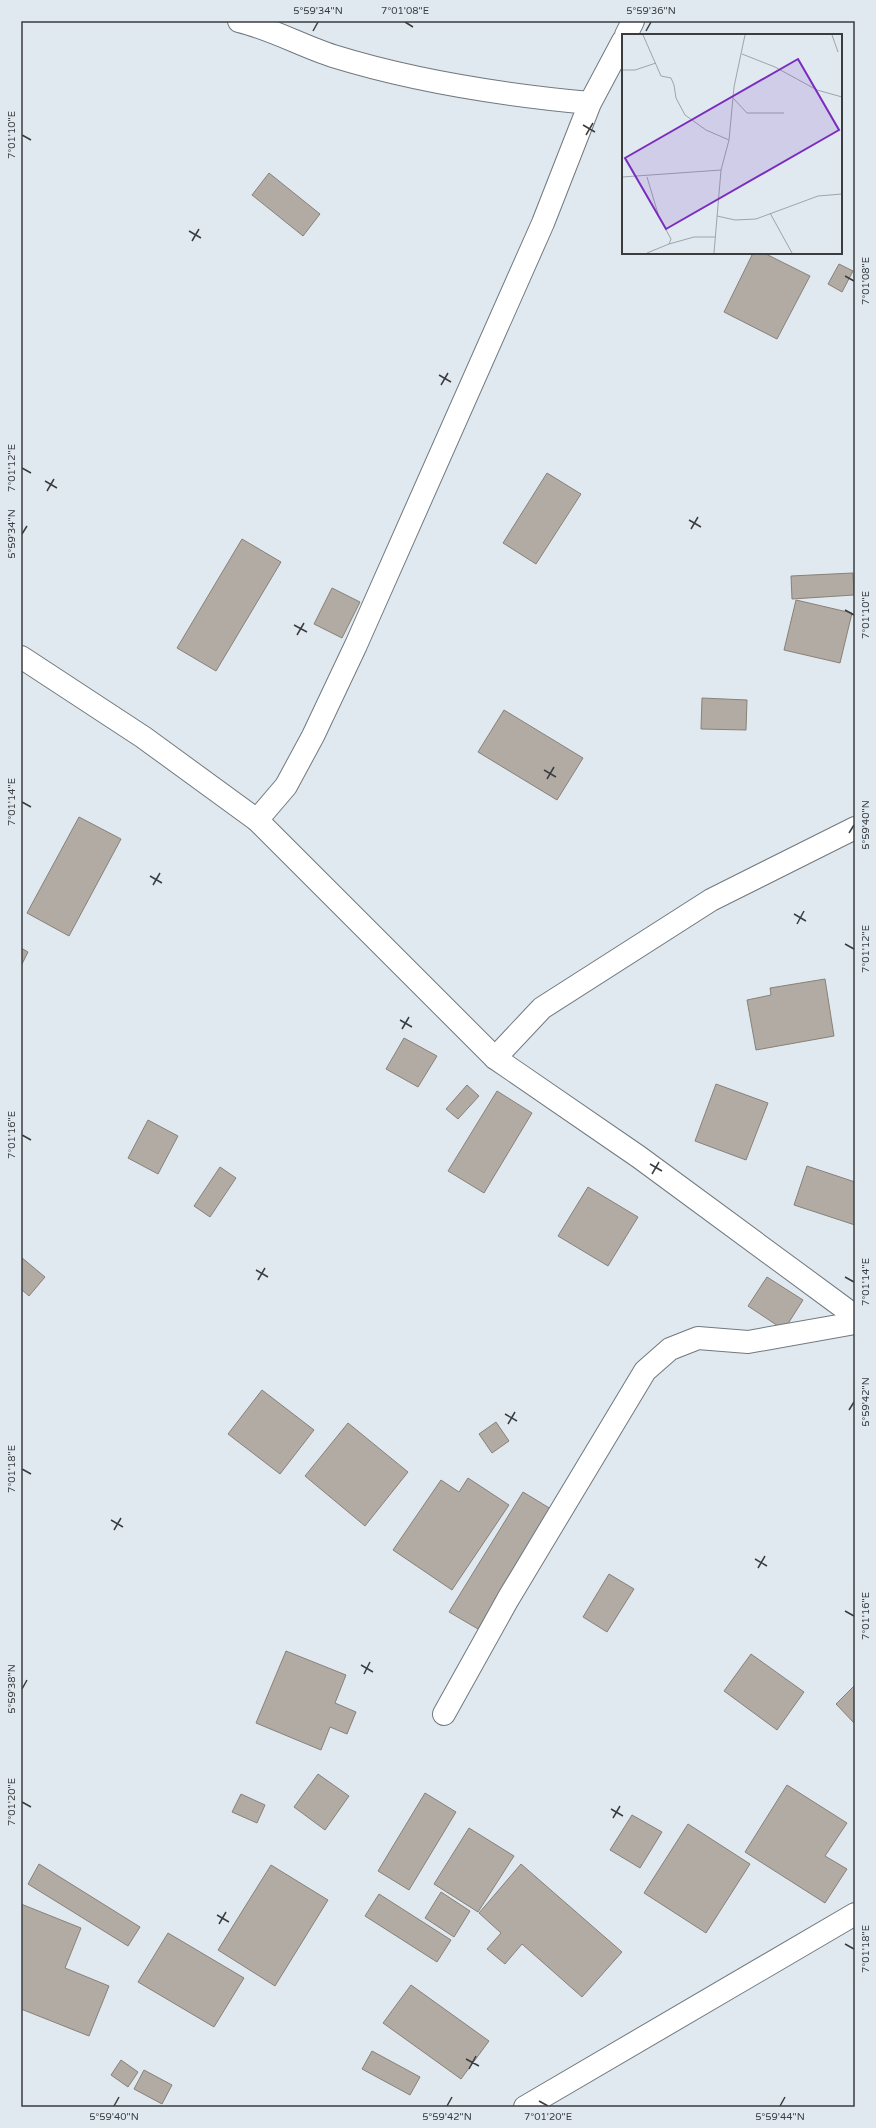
<svg xmlns="http://www.w3.org/2000/svg" width="876" height="2128" viewBox="0 0 876 2128" font-family="'Varela Round',sans-serif">
  <style>
    .building { fill: #b2aba3; stroke: #878179 }
    .lines { fill: none; stroke-linecap: round; stroke-linejoin: round }
    .minor-casing { stroke: #71797f; stroke-width: 24 }
    .tertiary-casing { stroke: #71797f; stroke-width: 24 }
    .minor { stroke: #fff; stroke-width: 22 }
    .tertiary { stroke: #fff; stroke-width: 22 }
    .ticks { fill: none; stroke: #3a3d40; stroke-width: 1.5 }
    .inset-road { fill: none; stroke: #9ea4aa; stroke-width: 1 }
    .view { fill: #7b2cbf; fill-opacity: 0.15; stroke: #7b2cbf; stroke-width: 2 }
    .inset-edge { fill: none; stroke: #3a3d40; stroke-width: 2 }
    .neatline { fill: none; stroke: #3a3d40; stroke-width: 1.5 }
    .ticks-label { font-size: 10px; text-anchor: middle; fill: #3a3d40 }
  </style>
  <rect width="100%" height="100%" fill="#e0e9f0"/>
  <path class="building" d="M 269,173 L 320,214 L 303,236 L 252,195 Z
    M 753,253 L 764,253 L 810,276 L 777,339 L 724,312 Z
    M 839,264 L 853,271 L 842,292 L 828,284 Z
    M 547,473 L 581,494 L 536,564 L 503,543 Z
    M 242,539 L 281,562 L 216,671 L 177,648 Z
    M 853,573 L 854,595 L 792,599 L 791,576 Z
    M 332,588 L 360,602 L 342,638 L 314,624 Z
    M 796,600 L 852,613 L 840,663 L 784,650 Z
    M 702,698 L 747,700 L 746,730 L 701,729 Z
    M 504,710 L 583,758 L 557,800 L 478,752 Z
    M 79,817 L 121,839 L 69,936 L 27,913 Z
    M 21,948 L 28,952 L 21,966 Z
    M 825,979 L 834,1036 L 756,1050 L 747,1000 L 771,995 L 770,988 Z
    M 404,1038 L 437,1056 L 418,1087 L 386,1069 Z
    M 716,1084 L 768,1103 L 746,1160 L 695,1141 Z
    M 467,1085 L 479,1096 L 458,1119 L 446,1109 Z
    M 497,1091 L 532,1113 L 484,1193 L 448,1171 Z
    M 148,1120 L 178,1136 L 158,1174 L 128,1158 Z
    M 807,1166 L 855,1182 L 855,1225 L 794,1205 Z
    M 220,1167 L 236,1178 L 210,1217 L 194,1206 Z
    M 588,1187 L 638,1217 L 608,1266 L 558,1236 Z
    M 21,1257 L 45,1277 L 29,1296 L 21,1289 Z
    M 767,1277 L 803,1300 L 784,1330 L 748,1306 Z
    M 262,1390 L 314,1430 L 280,1474 L 228,1434 Z
    M 496,1422 L 509,1441 L 492,1453 L 479,1434 Z
    M 348,1423 L 408,1472 L 365,1526 L 305,1476 Z
    M 468,1478 L 509,1505 L 452,1590 L 393,1550 L 441,1480 L 459,1492 Z
    M 523,1492 L 551,1509 L 478,1629 L 449,1612 Z
    M 609,1574 L 634,1589 L 607,1632 L 583,1617 Z
    M 286,1651 L 346,1675 L 335,1703 L 356,1712 L 347,1734 L 330,1727 L 321,1750 L 256,1723 Z
    M 751,1654 L 804,1692 L 777,1730 L 724,1691 Z
    M 855,1685 L 855,1724 L 836,1704 Z
    M 318,1774 L 349,1796 L 325,1830 L 294,1807 Z
    M 787,1785 L 847,1823 L 825,1856 L 847,1869 L 825,1903 L 745,1852 Z
    M 425,1793 L 456,1812 L 409,1890 L 378,1871 Z
    M 241,1794 L 265,1805 L 257,1823 L 232,1812 Z
    M 632,1815 L 662,1832 L 640,1868 L 610,1850 Z
    M 688,1824 L 750,1864 L 706,1933 L 644,1893 Z
    M 469,1828 L 514,1856 L 478,1912 L 434,1884 Z
    M 39,1864 L 140,1927 L 128,1946 L 28,1884 Z
    M 521,1864 L 622,1952 L 582,1997 L 522,1944 L 505,1964 L 487,1949 L 501,1933 L 479,1913 Z
    M 271,1865 L 328,1900 L 275,1986 L 218,1950 Z
    M 441,1892 L 470,1911 L 454,1937 L 425,1918 Z
    M 379,1894 L 451,1940 L 437,1962 L 365,1916 Z
    M 21,1904 L 81,1928 L 65,1968 L 109,1986 L 89,2036 L 21,2009 Z
    M 168,1933 L 244,1978 L 214,2027 L 138,1982 Z
    M 411,1985 L 489,2041 L 461,2079 L 383,2023 Z
    M 372,2051 L 420,2077 L 410,2095 L 362,2069 Z
    M 121,2060 L 138,2072 L 128,2087 L 111,2075 Z
    M 144,2070 L 172,2085 L 162,2104 L 134,2089 Z"/>
  <g class="lines">
    <g class="minor-casing">
      <path id="minor" d="M 239,21 C 272,29 302,46 333,56 C 417,82 503,95 590,103
        M 626,35 L 633,21
        M 257,820 L 286,786 L 313,736 L 356,645 L 543,223 L 590,103 L 623,41
        M 495,1058 L 542,1008 L 711,900 L 855,828
        M 444,1714 L 508,1599 L 645,1371 L 670,1349 L 698,1338 L 748,1342 L 855,1323
        M 525,2107 L 855,1914"/>
    </g>
    <g class="tertiary-casing">
      <path id="tertiary" d="M 21,657 L 143,737 L 257,820 L 495,1058 L 639,1157 L 855,1316"/>
    </g>
    <use href="#minor" class="minor"/>
    <use href="#tertiary" class="tertiary"/>
  </g>
  <path class="ticks" d="M 405,22 L 413,27M 313,31 L 318,22M 646,31 L 651,22M 583,125 L 595,132M 22,135 L 31,140M 586,135 L 593,123M 189,231 L 201,238M 192,241 L 199,229M 845,276 L 854,281M 439,375 L 451,382M 441,385 L 448,373M 22,468 L 31,473M 45,481 L 57,488M 47,491 L 54,479M 689,520 L 701,527M 691,529 L 698,517M 22,534 L 27,526M 845,610 L 854,615M 294,625 L 307,632M 297,635 L 304,623M 544,770 L 556,777M 547,779 L 554,767M 22,802 L 31,807M 849,833 L 854,825M 150,876 L 162,883M 153,885 L 160,873M 794,914 L 806,921M 797,924 L 804,911M 845,944 L 854,949M 400,1020 L 412,1027M 402,1029 L 409,1017M 22,1135 L 31,1140M 650,1164 L 662,1171M 652,1174 L 659,1162M 256,1270 L 268,1277M 845,1277 L 854,1282M 258,1280 L 265,1268M 849,1410 L 854,1402M 505,1414 L 517,1421M 508,1424 L 515,1412M 22,1469 L 31,1474M 111,1520 L 123,1527M 114,1530 L 121,1518M 755,1559 L 767,1566M 758,1568 L 765,1556M 845,1611 L 854,1616M 361,1665 L 373,1672M 364,1674 L 370,1662M 22,1689 L 27,1680M 22,1802 L 31,1807M 611,1809 L 623,1816M 613,1818 L 620,1806M 217,1915 L 229,1922M 219,1924 L 226,1912M 845,1944 L 854,1949M 466,2059 L 479,2066M 469,2069 L 476,2056M 539,2101 L 548,2106M 114,2106 L 119,2097M 447,2106 L 452,2097M 780,2106 L 785,2097"/>
  <g transform="translate(622 34)">
    <rect width="220" height="220" fill="#e0e9f0"/>
    <path class="inset-road" d="M 21,1 L 39,42 L 49,44 L 52,51 L 54,64 L 63,81 L 84,96 L 107,106M 210,1 L 216,18M 120,20 L 153,33 L 195,56 L 220,63M 0,36 L 13,36 L 34,29M 111,64 L 125,79 L 162,79M 0,143 L 99,136M 25,143 L 37,183 L 49,205 L 47,210 L 25,219M 148,179 L 170,219M 95,182 L 113,186 L 134,185 L 196,162 L 220,160M 47,210 L 72,203 L 93,203M 92,219 L 99,136 L 107,106 L 112,53 L 123,1"/>
    <path class="view" d="M 176,25 L 217,96 L 44,195 L 3,124 Z"/>
    <rect width="220" height="220" class="inset-edge"/>
  </g>
  <rect width="876" height="2128" fill="none" stroke="#e0e9f0" stroke-width="44"/>
  <rect x="22" y="22" width="832" height="2084" class="neatline"/>
  <g class="ticks-label">
    <text x="318" y="14">5°59'34"N</text>
    <text x="405" y="14">7°01'08"E</text>
    <text x="651" y="14">5°59'36"N</text>
    <text transform="translate(11 135) rotate(-90)" y="4">7°01'10"E</text>
    <text transform="translate(865 281) rotate(-90)" y="4">7°01'08"E</text>
    <text transform="translate(11 468) rotate(-90)" y="4">7°01'12"E</text>
    <text transform="translate(11 534) rotate(-90)" y="4">5°59'34"N</text>
    <text transform="translate(865 615) rotate(-90)" y="4">7°01'10"E</text>
    <text transform="translate(11 802) rotate(-90)" y="4">7°01'14"E</text>
    <text transform="translate(865 825) rotate(-90)" y="4">5°59'40"N</text>
    <text transform="translate(865 949) rotate(-90)" y="4">7°01'12"E</text>
    <text transform="translate(11 1135) rotate(-90)" y="4">7°01'16"E</text>
    <text transform="translate(865 1282) rotate(-90)" y="4">7°01'14"E</text>
    <text transform="translate(865 1402) rotate(-90)" y="4">5°59'42"N</text>
    <text transform="translate(11 1469) rotate(-90)" y="4">7°01'18"E</text>
    <text transform="translate(865 1616) rotate(-90)" y="4">7°01'16"E</text>
    <text transform="translate(11 1689) rotate(-90)" y="4">5°59'38"N</text>
    <text transform="translate(11 1802) rotate(-90)" y="4">7°01'20"E</text>
    <text transform="translate(865 1949) rotate(-90)" y="4">7°01'18"E</text>
    <text x="114" y="2120">5°59'40"N</text>
    <text x="447" y="2120">5°59'42"N</text>
    <text x="548" y="2120">7°01'20"E</text>
    <text x="780" y="2120">5°59'44"N</text>
  </g>
</svg>
